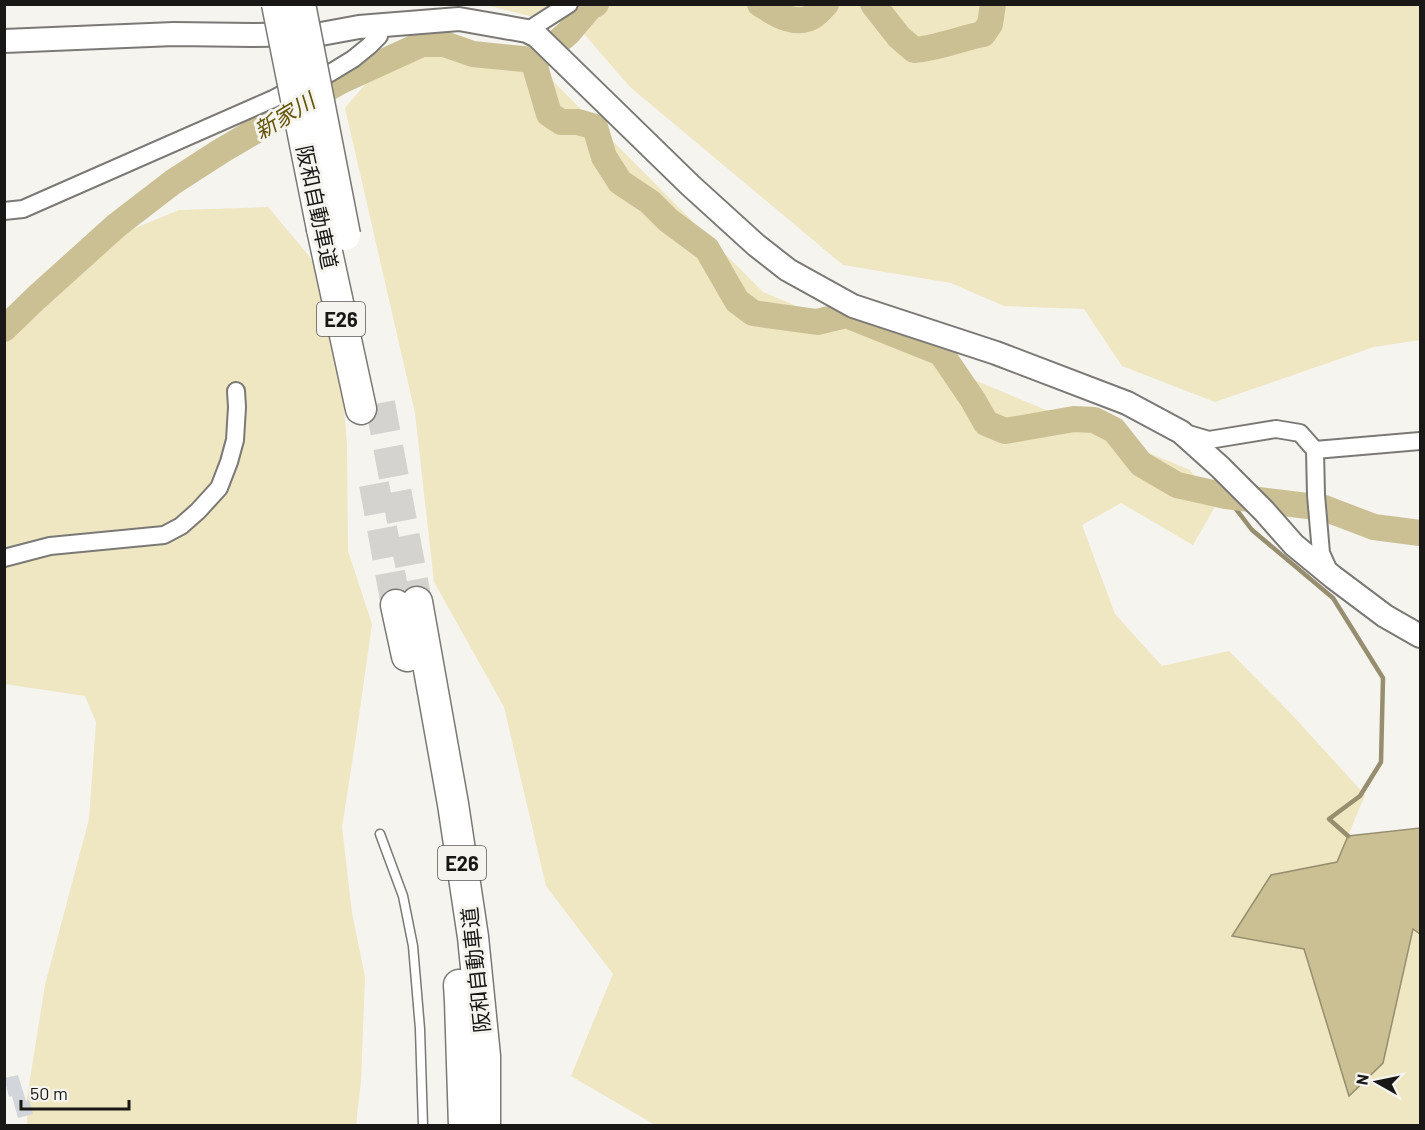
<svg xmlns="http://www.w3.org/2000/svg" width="1425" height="1130" viewBox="0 0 1425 1130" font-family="Barlow,'Noto Sans JP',sans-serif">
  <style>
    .green { fill: #efe6c2 }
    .water { fill: #cbc094; stroke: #968e6e; stroke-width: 1.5 }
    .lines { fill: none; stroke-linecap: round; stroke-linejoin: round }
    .stream { stroke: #968e6e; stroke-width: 4.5 }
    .river { stroke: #cbc094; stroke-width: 26 }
    .building { fill: #d2d5d9 }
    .highway-tunnel { stroke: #d4d3cf; stroke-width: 30; stroke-dasharray: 30 15; stroke-linecap: butt }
    .lane-casing { stroke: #7a7975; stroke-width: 11 }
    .street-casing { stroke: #7a7975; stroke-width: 20 }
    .secondary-casing { stroke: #7a7975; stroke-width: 26 }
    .highway-casing { stroke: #7a7975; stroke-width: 33 }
    .lane { stroke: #fff; stroke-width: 8 }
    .street { stroke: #fff; stroke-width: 16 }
    .secondary { stroke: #fff; stroke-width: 22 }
    .highway { stroke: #fff; stroke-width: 30 }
    .highway-bridge-casing { stroke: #7a7975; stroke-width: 33; stroke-linecap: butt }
    .highway-bridge { stroke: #fff; stroke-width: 30 }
    .labels { text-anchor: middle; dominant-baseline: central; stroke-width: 6; stroke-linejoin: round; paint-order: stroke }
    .shield { fill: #f5f4ef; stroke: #5b5a58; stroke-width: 1.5 }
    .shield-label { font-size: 20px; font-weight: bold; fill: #191817 }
    .street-label { font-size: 21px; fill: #191817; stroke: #f5f4ef }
    .water-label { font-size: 22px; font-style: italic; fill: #645506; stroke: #f5f4ef }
  </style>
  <rect width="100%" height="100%" fill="#f5f4ef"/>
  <path class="green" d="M 485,5 L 1420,5 L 1420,340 L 1374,347 L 1215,402 L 1122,366 L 1084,309 L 1004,306 L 951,283 L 843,265 L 630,87 L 579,28 Z
    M 394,51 L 535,63 L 763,292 L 1190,470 L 1216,505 L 1193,545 L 1121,503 L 1082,525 L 1115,614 L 1162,666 L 1229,651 L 1295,718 L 1365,795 L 1337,862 L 1271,875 L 1232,936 L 1304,949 L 1349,1096 L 1383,1063 L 1413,928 L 1420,934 L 1420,1120 L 1419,1125 L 655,1125 L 571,1076 L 613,974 L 546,886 L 504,707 L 434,582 L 415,413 L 345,108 Z
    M 268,207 L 309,256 L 336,311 L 347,444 L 348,551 L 372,624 L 356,737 L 342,827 L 352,913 L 365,977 L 361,1081 L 356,1125 L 27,1125 L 27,1098 L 45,985 L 89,819 L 96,722 L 85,696 L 5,684 L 5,319 L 25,311 L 80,251 L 179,210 Z"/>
  <path class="water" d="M 1420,828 L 1420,934 L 1413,929 L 1383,1063 L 1349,1096 L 1304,949 L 1232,936 L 1271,875 L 1337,862 L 1348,836 Z"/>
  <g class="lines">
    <path class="stream" d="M 1226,496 L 1252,530 L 1333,598 L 1383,678 L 1381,762 L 1360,796 L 1329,819 L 1348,836"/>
    <path class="river" d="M 760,4 C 775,14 797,28 815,15 C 819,12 822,8 826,4
      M 873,4 L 899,37 L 914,50 C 937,48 959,39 983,34 L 990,24 L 993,4
      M 533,60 L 549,114 L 561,122 L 578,122 L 595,127 L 604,157 L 620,182 L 650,202 L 668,220 L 707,249 L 737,301 L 753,313 L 817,322 L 846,315 L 941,353 L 973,400 L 986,423 L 1005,431 L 1074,419 L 1094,420 L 1114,430 L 1141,464 L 1177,485 L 1226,496 L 1324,508 L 1374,527 L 1420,533
      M 4,329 L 36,298 L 117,225 L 173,182 L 221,151 L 339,82 L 422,44 L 444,44 L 473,54 L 533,60 L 542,55 L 568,33 L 590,7 L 596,4"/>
  </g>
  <path class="building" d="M 18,1075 L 26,1101 L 29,1100 L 33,1114 L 18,1118 L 12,1096 L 9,1097 L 4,1078 Z"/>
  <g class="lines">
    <path class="highway-tunnel" d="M 380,403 L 417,602
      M 374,484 L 396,605"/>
    <g class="lane-casing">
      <path id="lane" d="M 380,834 L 403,896 L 413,946 L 420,1029 L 423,1126"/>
    </g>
    <g class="street-casing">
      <path id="street" d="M 527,31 L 569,4
        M 4,211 L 23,209 L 273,99 L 305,82 L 330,73 L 353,59 L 369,46 L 379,36 L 379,26
        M 1185,433 L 1209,440 L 1276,429 L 1300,433 L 1315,450 L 1316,495 L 1321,553 L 1330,573
        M 1315,450 L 1420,441
        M 4,558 L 50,546 L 164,535 L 181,526 L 198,511 L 219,488 L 229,462 L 235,440 L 237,407 L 236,391"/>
    </g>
    <g class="secondary-casing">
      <path id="secondary" d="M 4,41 L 174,34 L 252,35 L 321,34 L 359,27 L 459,19 L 527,31 L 537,36 L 690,185 L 756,245 L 788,270 L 853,306 L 996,353 L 1127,403 L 1181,432 L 1220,467 L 1264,511 L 1294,545 L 1333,577 L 1385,616 L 1420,636"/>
    </g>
    <g class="highway-casing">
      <path id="highway" d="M 322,229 L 361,409
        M 417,602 L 453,804 L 473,937 L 485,1056 L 485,1126
        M 396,605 L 407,656
        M 459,985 L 460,1001 L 464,1126"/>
    </g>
    <use href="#lane" class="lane"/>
    <use href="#street" class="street"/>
    <use href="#secondary" class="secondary"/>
    <use href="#highway" class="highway"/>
    <g class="highway-bridge-casing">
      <path id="highway-bridge" d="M 277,4 L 322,229
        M 300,4 L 345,235"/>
    </g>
    <use href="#highway-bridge" class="highway-bridge"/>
  </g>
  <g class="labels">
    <g class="shield">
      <rect x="317" y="302" width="48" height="34" rx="4.5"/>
      <rect x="438" y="846" width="48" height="34" rx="4.5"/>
    </g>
    <g class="shield-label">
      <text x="341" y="319">E26</text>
      <text x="462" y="863">E26</text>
    </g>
    <g class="street-label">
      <text transform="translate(318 207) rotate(78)">阪和自動車道</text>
      <text transform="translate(475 970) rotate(-96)">阪和自動車道</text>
    </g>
    <g class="water-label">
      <text transform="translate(284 115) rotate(-31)">新家川</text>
    </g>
  </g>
  <rect width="1425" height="1130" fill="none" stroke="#191817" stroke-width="12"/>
  <g transform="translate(1377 1082) rotate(279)" stroke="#f5f4ef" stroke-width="4.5" paint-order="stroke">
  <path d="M0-4.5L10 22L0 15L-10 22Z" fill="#191817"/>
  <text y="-9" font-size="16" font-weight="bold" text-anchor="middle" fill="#191817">N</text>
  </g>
  <path d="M21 1100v9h108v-9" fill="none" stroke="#191817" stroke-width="3"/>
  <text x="30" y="1100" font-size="18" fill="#191817" stroke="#f5f4ef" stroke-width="4.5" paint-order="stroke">50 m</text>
</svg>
